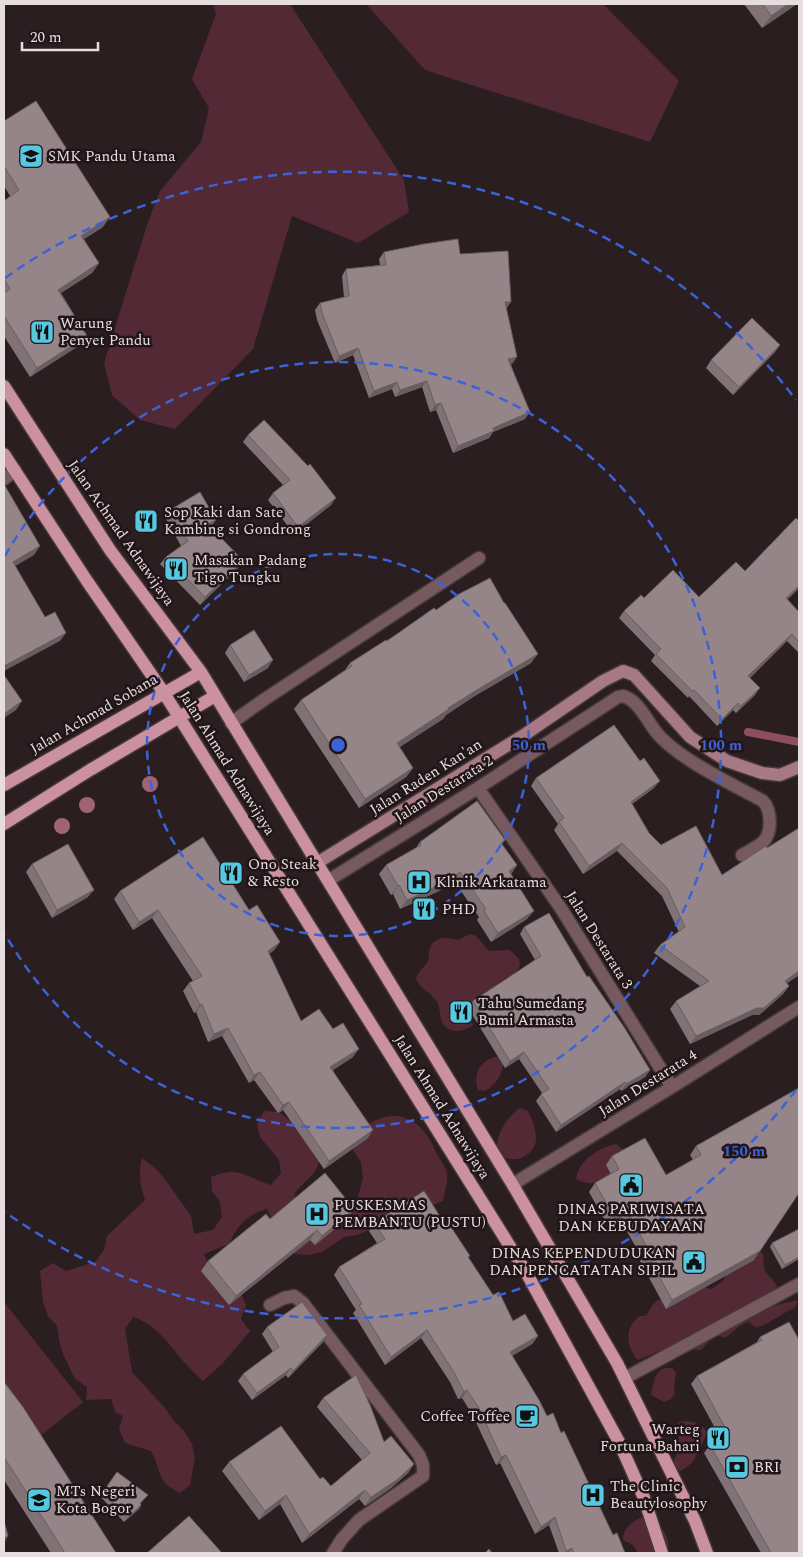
<svg xmlns="http://www.w3.org/2000/svg" width="803" height="1557" viewBox="0 0 803 1557" font-family="Spectral,serif">
  <style>
    .green { fill: #532935 }
    .lines { fill: none; stroke-linecap: round; stroke-linejoin: round }
    .stream { stroke: #8d4e5f; stroke-width: 8 }
    .street-casing { stroke: #45393c; stroke-width: 15 }
    .secondary-casing { stroke: #45393c; stroke-width: 15 }
    .primary-casing { stroke: #45393c; stroke-width: 15 }
    .street { stroke: #775a60; stroke-width: 12 }
    .secondary { stroke: #a77984; stroke-width: 12 }
    .primary { stroke: #cc919f; stroke-width: 12 }
    .tree { fill: #9f6474 }
    .wall { fill: #807275 }
    .shaded-wall { fill: #685d5f }
    .building { fill: #958588; stroke: #685d5f }
    .ring { fill: none; stroke: #3b63d9; stroke-width: 2.5; stroke-dasharray: 9 6 }
    .labels { text-anchor: middle; dominant-baseline: central; stroke-width: 5; stroke-linejoin: round; paint-order: stroke }
    .poi-label { font-size: 15px; fill: #e6dddf; stroke: #211518; text-anchor: start }
    .street-label { font-size: 15px; fill: #e6dddf; stroke: #211518 }
    .centre { fill: #3b63d9; stroke: #211518; stroke-width: 2.5 }
    .ring-label { font-size: 15px; text-anchor: middle; font-weight: bold; fill: #3b63d9; stroke: #211518; stroke-width: 5; stroke-linejoin: round; paint-order: stroke }
  </style>
  <rect width="100%" height="100%" fill="#2b1e21"/>
  <path class="green" d="M 213,4 L 290,4 L 404,180 L 409,212 L 358,243 L 292,216 L 253,349 L 175,429 L 140,420 L 112,395 L 104,363 L 148,222 L 160,191 L 201,142 L 209,108 L 192,79 L 216,14 Z
    M 366,4 L 603,4 L 679,81 L 650,142 L 425,70 Z
    M 470,934 L 476,936 L 489,951 L 510,950 L 519,959 L 520,966 C 515,976 507,976 499,983 C 487,991 477,1005 471,1018 L 473,1025 C 464,1032 449,1035 442,1022 C 439,1015 441,1006 435,999 C 429,992 421,989 416,979 C 418,972 422,969 427,963 C 430,958 428,953 430,948 C 434,936 449,937 458,940 Z
    M 494,1057 L 502,1057 C 506,1070 497,1084 485,1091 L 478,1090 C 473,1075 479,1062 494,1057 Z
    M 520,1108 L 528,1111 C 532,1119 536,1128 536,1138 C 536,1153 520,1163 505,1158 C 502,1157 499,1152 496,1150 C 498,1132 505,1119 520,1108 Z
    M 264,1111 L 279,1112 L 292,1122 L 320,1159 L 315,1172 L 295,1192 L 295,1206 L 344,1221 L 355,1208 L 363,1178 L 361,1162 L 353,1150 L 353,1135 C 388,1104 420,1111 437,1154 C 440,1160 447,1168 447,1174 C 448,1183 444,1193 443,1201 L 357,1235 L 344,1237 L 322,1252 L 308,1255 L 295,1254 L 273,1222 L 267,1209 C 247,1214 237,1226 229,1244 L 204,1254 L 210,1268 L 236,1283 L 246,1305 L 241,1319 L 250,1331 L 223,1363 L 203,1381 C 196,1374 189,1368 183,1361 C 168,1343 156,1324 133,1317 L 125,1329 L 132,1372 L 165,1408 L 173,1420 L 184,1431 L 192,1444 L 195,1458 L 190,1485 L 180,1493 C 155,1481 163,1472 151,1451 L 125,1443 L 119,1429 L 123,1416 L 116,1413 L 111,1399 L 86,1400 L 87,1387 L 75,1379 L 63,1354 L 59,1340 L 57,1326 L 48,1316 L 43,1302 L 40,1271 L 53,1263 L 66,1271 L 95,1262 L 104,1250 L 107,1236 L 145,1200 C 140,1185 138,1174 142,1158 L 154,1167 L 164,1178 L 191,1216 L 194,1234 L 213,1230 L 222,1217 L 220,1202 L 212,1191 L 211,1177 C 239,1165 245,1177 271,1185 L 281,1173 L 279,1160 L 260,1137 L 257,1124 Z
    M 616,1144 L 623,1150 L 619,1169 C 604,1179 595,1189 576,1179 C 579,1160 598,1148 616,1144 Z
    M 758,1249 L 763,1254 C 764,1259 763,1266 765,1270 C 768,1278 774,1277 778,1290 L 771,1303 L 777,1305 L 798,1300 L 795,1307 L 762,1326 L 755,1327 L 749,1322 C 738,1324 734,1333 724,1338 L 717,1335 L 711,1339 L 701,1350 L 683,1349 L 659,1351 L 638,1360 C 630,1353 625,1336 631,1326 C 633,1322 637,1319 639,1316 L 646,1316 L 653,1304 L 658,1300 L 665,1300 L 697,1285 L 711,1289 L 723,1281 L 726,1275 Z
    M 4,1302 L 83,1402 L 35,1440 L 4,1401 Z
    M 665,1368 L 672,1368 L 676,1373 L 674,1386 L 675,1393 L 671,1399 L 664,1402 L 651,1395 C 654,1384 653,1372 665,1368 Z
    M 685,1421 C 695,1422 703,1424 707,1433 L 693,1462 L 681,1471 L 674,1469 C 672,1459 676,1459 678,1450 C 681,1440 674,1432 679,1422 Z
    M 644,1517 L 658,1522 C 664,1533 672,1540 667,1553 L 638,1553 L 633,1545 L 623,1540 C 622,1529 634,1519 644,1517 Z"/>
  <g class="lines">
    <path class="stream" d="M 748,732 L 799,742"/>
    <g class="street-casing">
      <path id="street" d="M 4,479 L 15,470
        M 231,723 L 265,699 L 479,558
        M 478,788 L 562,910 L 672,1087
        M 329,882 L 329,880 L 478,788 L 618,697 L 623,696 C 639,701 646,719 656,732 C 678,759 732,784 763,801 C 772,811 772,833 763,842 C 757,847 749,851 742,855
        M 514,1187 L 518,1181 L 672,1087 L 799,1007
        M 270,1305 L 284,1298 L 294,1296 L 303,1303 L 419,1455 L 423,1465 L 423,1476 L 359,1520 L 342,1539 L 333,1553
        M 625,1378 L 799,1284"/>
    </g>
    <g class="secondary-casing">
      <path id="secondary" d="M 317,863 L 524,735 L 603,681 L 623,671 L 634,675 L 690,737 L 727,761 L 762,773 L 780,775 L 799,767"/>
    </g>
    <g class="primary-casing">
      <path id="primary" d="M 4,386 L 110,550 L 201,672 L 514,1187 L 617,1363 L 695,1521 L 707,1553
        M 4,454 L 87,581 L 164,693 L 526,1272 L 619,1442 L 644,1498 L 662,1553
        M 4,785 L 201,672
        M 4,824 L 90,770 L 215,696"/>
    </g>
    <use href="#street" class="street"/>
    <use href="#secondary" class="secondary"/>
    <use href="#primary" class="primary"/>
  </g>
  <g class="tree">
    <circle cx="150" cy="784" r="8"/>
    <circle cx="87" cy="805" r="8"/>
    <circle cx="62" cy="826" r="8"/>
  </g>
  <path class="wall" d="M 744,4 L 797,4 L 762,28 Z
    M 4,121 L 103,227 L 84,239 L 99,263 L 92,273 L 61,293 L 87,336 L 80,345 L 30,377 L 4,336 L 4,201 L 10,196 L 4,186 Z
    M 384,252 L 460,254 L 506,309 L 512,364 L 511,364 L 525,419 L 493,432 L 489,438 L 453,453 L 436,410 L 430,412 L 422,387 L 395,397 L 392,389 L 369,398 L 353,355 L 335,363 L 317,320 L 315,310 L 320,303 L 344,297 L 342,276 L 346,269 L 380,265 L 379,259 Z
    M 780,345 L 775,352 L 733,395 L 706,368 L 711,360 Z
    M 248,435 L 308,466 L 331,505 L 294,534 L 268,500 L 273,493 L 283,485 L 243,442 Z
    M 170,510 L 211,527 L 243,561 L 237,569 L 200,605 L 160,564 L 166,557 L 181,546 L 165,517 Z
    M 745,571 L 799,588 L 787,600 L 799,612 L 799,653 L 787,641 L 750,678 L 755,695 L 736,713 L 733,710 L 717,726 L 689,696 L 688,698 L 651,661 L 655,655 L 619,618 L 624,611 L 644,598 L 699,597 Z
    M 436,610 L 531,663 L 473,697 L 446,715 L 443,719 L 399,747 L 413,768 L 406,777 L 359,808 L 294,709 L 301,700 L 345,670 L 350,663 Z
    M 230,645 L 268,668 L 244,682 L 225,653 Z
    M 536,778 L 654,788 L 632,804 L 649,833 L 661,845 L 722,875 L 767,848 L 799,828 L 799,975 L 787,983 L 789,986 L 783,994 L 759,1015 L 752,1015 L 690,1044 L 670,1009 L 676,1001 L 700,986 L 654,953 L 660,945 L 679,932 L 662,896 L 617,851 L 583,874 L 554,830 L 558,824 L 531,786 Z
    M 505,840 L 502,844 L 517,865 L 511,874 L 527,919 L 491,942 L 477,920 L 479,917 L 454,881 L 439,891 L 400,909 L 393,894 L 391,895 L 379,874 L 386,865 L 416,848 L 420,842 Z
    M 32,864 L 88,897 L 52,918 L 26,872 Z
    M 120,891 L 249,910 L 280,942 L 274,950 L 269,954 L 301,1021 L 333,1029 L 353,1057 L 333,1070 L 368,1138 L 324,1169 L 283,1110 L 278,1113 L 254,1080 L 249,1083 L 222,1036 L 208,1042 L 196,1012 L 194,1013 L 183,991 L 189,983 L 193,981 L 152,918 L 133,930 L 114,899 Z
    M 524,927 L 587,977 L 650,1070 L 645,1077 L 621,1091 L 620,1089 L 556,1132 L 536,1101 L 542,1093 L 519,1059 L 505,1068 L 468,1008 L 473,1001 L 535,960 L 520,934 Z
    M 799,1088 L 754,1260 L 666,1309 L 640,1261 L 642,1258 L 620,1219 L 608,1226 L 589,1192 L 595,1183 L 611,1174 L 606,1165 L 612,1156 L 666,1175 L 693,1160 L 690,1155 L 696,1146 Z
    M 354,1209 L 347,1219 L 315,1245 L 310,1240 L 229,1305 L 201,1271 L 208,1261 L 270,1219 Z
    M 374,1223 L 446,1226 L 469,1258 L 493,1295 L 513,1321 L 538,1336 L 532,1344 L 512,1356 L 547,1416 L 561,1433 L 613,1535 L 625,1553 L 559,1553 L 549,1525 L 535,1534 L 500,1463 L 496,1465 L 473,1416 L 462,1398 L 458,1399 L 450,1382 L 421,1338 L 385,1365 L 353,1313 L 356,1310 L 334,1275 L 339,1267 L 377,1243 L 369,1231 Z
    M 799,1229 L 799,1259 L 782,1269 L 770,1247 L 772,1243 Z
    M 267,1327 L 327,1335 L 323,1342 L 288,1378 L 286,1375 L 252,1400 L 238,1381 L 243,1374 L 273,1352 L 262,1334 Z
    M 760,1337 L 799,1340 L 799,1553 L 761,1553 L 704,1453 L 710,1445 L 721,1439 L 691,1384 L 697,1376 L 757,1342 Z
    M 4,1382 L 116,1553 L 51,1553 L 4,1480 Z
    M 323,1398 L 414,1464 L 408,1473 L 391,1488 L 365,1506 L 359,1499 L 302,1543 L 280,1504 L 259,1520 L 222,1471 L 229,1462 L 320,1479 L 331,1486 L 362,1460 L 317,1407 Z
    M 117,1472 L 148,1495 L 140,1504 L 141,1505 L 139,1509 L 124,1522 L 100,1496 Z"/>
  <path class="shaded-wall" d="M 788,4 L 797,4 L 762,28 L 771,16 Z
    M 110,217 L 103,227 L 74,245 L 81,236 Z
    M 99,263 L 92,273 L 51,299 L 58,290 Z
    M 505,302 L 511,302 L 506,309 Z
    M 87,336 L 80,345 L 30,377 L 37,368 Z
    M 780,345 L 775,352 L 733,395 L 739,387 Z
    M 358,348 L 353,355 L 335,363 L 339,356 Z
    M 517,357 L 512,364 L 504,366 L 508,359 Z
    M 427,381 L 422,387 L 395,397 L 400,390 Z
    M 397,382 L 392,389 L 369,398 L 374,391 Z
    M 441,403 L 436,410 L 430,412 L 435,405 Z
    M 530,412 L 525,419 L 493,432 L 489,438 L 453,453 L 458,446 L 493,428 Z
    M 336,498 L 331,505 L 294,534 L 298,527 Z
    M 216,520 L 211,527 L 208,524 Z
    M 40,546 L 34,555 L 7,571 L 13,562 Z
    M 243,561 L 237,569 L 200,605 L 205,597 Z
    M 799,586 L 799,588 L 781,605 L 786,598 Z
    M 66,633 L 60,641 L 4,671 L 4,666 Z
    M 792,634 L 787,641 L 744,683 L 748,676 Z
    M 538,654 L 531,663 L 473,697 L 446,715 L 443,719 L 391,753 L 397,743 L 448,708 L 480,688 Z
    M 273,660 L 268,668 L 244,682 L 249,675 Z
    M 760,688 L 755,695 L 736,713 L 741,706 Z
    M 22,701 L 16,710 L 4,718 L 4,714 Z
    M 738,703 L 733,710 L 717,726 L 722,719 Z
    M 413,768 L 406,777 L 359,808 L 365,799 Z
    M 660,781 L 654,788 L 625,809 L 631,802 Z
    M 622,843 L 617,851 L 583,874 L 589,866 Z
    M 517,865 L 511,874 L 509,871 Z
    M 460,872 L 454,881 L 439,891 L 400,909 L 407,900 Z
    M 399,885 L 393,894 L 391,895 L 398,886 Z
    M 94,890 L 88,897 L 52,918 L 57,910 Z
    M 158,910 L 152,918 L 133,930 L 139,922 Z
    M 534,911 L 527,919 L 491,942 L 498,933 Z
    M 280,942 L 274,950 L 263,959 L 268,951 Z
    M 799,971 L 799,975 L 780,988 L 785,981 Z
    M 789,986 L 783,994 L 759,1015 L 752,1015 L 690,1044 L 696,1036 Z
    M 202,1004 L 196,1012 L 194,1013 L 200,1005 Z
    M 228,1028 L 222,1036 L 208,1042 L 214,1034 Z
    M 359,1049 L 353,1057 L 325,1075 L 330,1067 Z
    M 524,1052 L 519,1059 L 505,1068 L 510,1061 Z
    M 650,1070 L 645,1077 L 621,1091 L 626,1084 Z
    M 260,1072 L 254,1080 L 249,1083 L 254,1075 Z
    M 625,1082 L 620,1089 L 556,1132 L 561,1125 Z
    M 289,1102 L 283,1110 L 278,1113 L 283,1105 Z
    M 373,1130 L 368,1138 L 324,1169 L 329,1161 Z
    M 354,1209 L 347,1219 L 315,1245 L 322,1236 Z
    M 627,1210 L 620,1219 L 608,1226 L 614,1217 Z
    M 317,1230 L 310,1240 L 229,1305 L 236,1296 Z
    M 760,1251 L 754,1260 L 666,1309 L 672,1300 Z
    M 799,1257 L 799,1259 L 782,1269 L 785,1265 Z
    M 427,1330 L 421,1338 L 385,1365 L 391,1357 Z
    M 327,1335 L 323,1342 L 288,1378 L 293,1371 Z
    M 538,1336 L 532,1344 L 505,1360 L 510,1352 Z
    M 291,1368 L 286,1375 L 252,1400 L 257,1393 Z
    M 467,1390 L 462,1398 L 458,1399 L 464,1392 Z
    M 506,1455 L 500,1463 L 496,1465 L 501,1457 Z
    M 414,1464 L 408,1473 L 391,1488 L 365,1506 L 371,1497 Z
    M 365,1490 L 359,1499 L 302,1543 L 309,1534 Z
    M 286,1495 L 280,1504 L 259,1520 L 265,1511 Z
    M 141,1505 L 139,1509 L 124,1522 L 127,1518 Z
    M 555,1517 L 549,1525 L 535,1534 L 541,1527 Z
    M 8,1536 L 4,1543 L 4,1538 Z
    M 572,1548 L 569,1553 L 564,1553 L 566,1551 Z"/>
  <path class="building" d="M 763,4 L 788,4 L 771,16 Z
    M 36,101 L 110,217 L 81,236 L 99,263 L 58,290 L 87,336 L 37,368 L 4,316 L 4,293 L 10,289 L 4,279 L 4,201 L 19,190 L 4,166 L 4,121 Z
    M 458,239 L 460,254 L 508,251 L 511,302 L 505,302 L 517,357 L 508,359 L 530,412 L 493,428 L 494,431 L 458,446 L 441,403 L 435,405 L 427,381 L 400,390 L 397,382 L 374,391 L 358,348 L 339,356 L 322,313 L 320,303 L 349,296 L 346,269 L 386,265 L 384,252 L 424,244 Z
    M 752,318 L 780,345 L 739,387 L 711,360 Z
    M 264,420 L 308,466 L 310,464 L 336,498 L 298,527 L 273,493 L 290,480 L 248,435 Z
    M 4,484 L 40,546 L 13,562 L 45,617 L 55,612 L 66,633 L 4,666 Z
    M 200,492 L 216,520 L 208,524 L 243,561 L 205,597 L 166,557 L 188,541 L 170,510 Z
    M 796,518 L 799,521 L 799,586 L 786,598 L 799,612 L 799,642 L 792,634 L 748,676 L 760,688 L 741,706 L 738,703 L 722,719 L 694,690 L 692,691 L 656,654 L 661,649 L 624,611 L 641,595 L 644,598 L 673,570 L 699,597 L 736,562 L 745,571 Z
    M 490,578 L 504,603 L 505,603 L 538,654 L 480,688 L 448,708 L 449,709 L 397,743 L 413,768 L 365,799 L 301,700 L 352,666 L 350,663 L 386,640 L 387,641 L 434,608 L 436,610 L 459,594 Z
    M 254,630 L 273,660 L 249,675 L 230,645 Z
    M 4,675 L 22,701 L 4,714 Z
    M 614,725 L 640,761 L 644,758 L 660,781 L 631,802 L 649,833 L 661,845 L 696,826 L 722,875 L 766,846 L 767,848 L 799,828 L 799,971 L 785,981 L 789,986 L 764,1008 L 757,1008 L 696,1036 L 676,1001 L 709,981 L 660,945 L 685,927 L 667,888 L 622,843 L 589,866 L 559,822 L 564,818 L 536,778 Z
    M 477,801 L 505,840 L 501,843 L 517,865 L 509,871 L 534,911 L 498,933 L 484,911 L 486,909 L 460,872 L 446,882 L 407,900 L 399,885 L 398,886 L 386,865 L 421,845 L 420,842 Z
    M 203,837 L 249,910 L 257,905 L 280,942 L 268,951 L 301,1021 L 319,1009 L 333,1029 L 343,1023 L 359,1049 L 330,1067 L 373,1130 L 329,1161 L 289,1102 L 283,1105 L 260,1072 L 254,1075 L 228,1028 L 214,1034 L 202,1004 L 200,1005 L 189,983 L 202,976 L 158,910 L 139,922 L 120,891 Z
    M 68,844 L 94,890 L 57,910 L 32,864 Z
    M 549,913 L 587,977 L 589,976 L 624,1027 L 650,1070 L 626,1084 L 625,1082 L 561,1125 L 541,1094 L 549,1089 L 524,1052 L 510,1061 L 473,1001 L 541,956 L 524,927 Z
    M 799,1088 L 799,1193 L 760,1251 L 672,1300 L 646,1252 L 649,1251 L 627,1210 L 614,1217 L 595,1183 L 619,1169 L 612,1156 L 645,1138 L 666,1175 L 701,1155 L 696,1146 Z
    M 325,1173 L 354,1209 L 322,1236 L 317,1230 L 236,1296 L 208,1261 L 266,1214 L 270,1219 Z
    M 424,1191 L 446,1226 L 449,1224 L 470,1256 L 468,1257 L 493,1295 L 499,1292 L 513,1321 L 525,1314 L 538,1336 L 510,1352 L 539,1400 L 547,1416 L 553,1413 L 561,1433 L 564,1431 L 613,1535 L 617,1533 L 625,1553 L 574,1553 L 572,1548 L 566,1551 L 555,1517 L 541,1527 L 506,1455 L 501,1457 L 479,1408 L 467,1390 L 464,1392 L 455,1374 L 427,1330 L 391,1357 L 359,1305 L 362,1304 L 339,1267 L 385,1239 L 374,1223 Z
    M 799,1229 L 799,1257 L 785,1265 L 772,1243 Z
    M 302,1302 L 327,1335 L 293,1371 L 291,1368 L 257,1393 L 243,1374 L 279,1347 L 267,1327 Z
    M 789,1322 L 799,1340 L 799,1553 L 771,1553 L 710,1445 L 729,1435 L 697,1376 L 762,1340 L 760,1337 Z
    M 356,1375 L 370,1405 L 384,1442 L 391,1436 L 414,1464 L 398,1479 L 371,1497 L 365,1490 L 309,1534 L 286,1495 L 265,1511 L 229,1462 L 281,1426 L 320,1479 L 323,1477 L 331,1486 L 370,1453 L 323,1398 Z
    M 4,1382 L 23,1407 L 116,1553 L 65,1553 L 4,1457 Z
    M 117,1472 L 148,1495 L 140,1503 L 141,1505 L 127,1518 L 103,1492 Z
    M 189,1516 L 222,1553 L 147,1553 Z
    M 4,1521 L 8,1536 L 4,1538 Z
    M 489,1549 L 492,1553 L 485,1553 Z"/>
  <g class="ring">
    <circle cx="338" cy="745" r="191"/>
    <path d="M5 556A383 383 0 1 1 5 934"/>
    <path d="M796 1090A574 574 0 0 1 5 1212M5 278A574 574 0 0 1 796 400"/>
  </g>
  <defs>
    <g id="school-square" transform="scale(1.25)"><rect x="-9" y="-9" width="18" height="18" rx="4" fill="#56c9e1" stroke="#211518"/><path d="M0-5L7-2L0 1L-7-2ZM-4 1L0 2.5L4 1V4Q0 6-4 4Z" fill="#111"/></g>
    <g id="restaurant-square" transform="scale(1.25)"><rect x="-9" y="-9" width="18" height="18" rx="4" fill="#56c9e1" stroke="#211518"/><path d="M-5-6h1v4h1v-4h1v4h1v-4h1v5L-1.5 .5V6h-2V.5L-5-1ZM5-6V6H3V1.5H1.5Q1.5-4 5-6Z" fill="#111"/></g>
    <g id="hospital-square" transform="scale(1.25)"><rect x="-9" y="-9" width="18" height="18" rx="4" fill="#56c9e1" stroke="#211518"/><path d="M-5-5h3v3.5h4V-5h3V5h-3V1.5h-4V5h-3Z" fill="#111"/></g>
    <g id="civic-square" transform="scale(1.25)"><rect x="-9" y="-9" width="18" height="18" rx="4" fill="#56c9e1" stroke="#211518"/><path d="M-.6-6.5H3V-4.5H.6V-3L4-1V1h2V6H-6V1h2V-1L-.6-3ZM-1.2 2.5V6h2.4V2.5Z" fill="#111"/></g>
    <g id="cafe-square" transform="scale(1.25)"><rect x="-9" y="-9" width="18" height="18" rx="4" fill="#56c9e1" stroke="#211518"/><path d="M-5.5-4.5H6V0H3Q3 3.5 0 3.5H-2.5Q-5.5 3.5-5.5 0ZM3-3.2v2h1.7v-2ZM-6 4.5H4V6H-6Z" fill="#111"/></g>
    <g id="bank-square" transform="scale(1.25)"><rect x="-9" y="-9" width="18" height="18" rx="4" fill="#56c9e1" stroke="#211518"/><path d="M-6-4H6V4H-6ZM0-2.3a2.3 2.3 0 1 0 0 4.6a2.3 2.3 0 1 0 0-4.6Z" fill="#111"/></g>
  </defs>
  <g fill-rule="evenodd">
    <use href="#school-square" x="31" y="156"/>
    <use href="#restaurant-square" x="42" y="332"/>
    <use href="#restaurant-square" x="146" y="521"/>
    <use href="#restaurant-square" x="176" y="569"/>
    <use href="#restaurant-square" x="231" y="873"/>
    <use href="#hospital-square" x="419" y="882"/>
    <use href="#restaurant-square" x="424" y="909"/>
    <use href="#restaurant-square" x="461" y="1012"/>
    <use href="#civic-square" x="631" y="1185"/>
    <use href="#hospital-square" x="317" y="1214"/>
    <use href="#civic-square" x="694" y="1262"/>
    <use href="#cafe-square" x="527" y="1416"/>
    <use href="#restaurant-square" x="718" y="1438"/>
    <use href="#bank-square" x="737" y="1467"/>
    <use href="#hospital-square" x="593" y="1495"/>
    <use href="#school-square" x="39" y="1500"/>
  </g>
  <g class="labels">
    <g class="poi-label">
      <text x="48" y="156">SMK Pandu Utama</text>
      <text x="60" y="323">Warung<tspan x="60" dy="17">Penyet Pandu</tspan></text>
      <text x="164" y="512">Sop Kaki dan Sate<tspan x="164" dy="17">Kambing si Gondrong</tspan></text>
      <text x="194" y="560">Masakan Padang<tspan x="194" dy="17">Tigo Tungku</tspan></text>
      <text x="248" y="864">Ono Steak<tspan x="248" dy="17">&amp; Resto</tspan></text>
      <text x="436" y="882">Klinik Arkatama</text>
      <text x="442" y="909">PHD</text>
      <text x="478" y="1003">Tahu Sumedang<tspan x="478" dy="17">Bumi Armasta</tspan></text>
      <text x="334" y="1205">PUSKESMAS<tspan x="334" dy="17">PEMBANTU (PUSTU)</tspan></text>
      <text x="631" y="1209" text-anchor="middle">DINAS PARIWISATA<tspan x="631" dy="17">DAN KEBUDAYAAN</tspan></text>
      <text x="676" y="1253" text-anchor="end">DINAS KEPENDUDUKAN<tspan x="676" dy="17">DAN PENCATATAN SIPIL</tspan></text>
      <text x="510" y="1416" text-anchor="end">Coffee Toffee</text>
      <text x="700" y="1429" text-anchor="end">Warteg<tspan x="700" dy="17">Fortuna Bahari</tspan></text>
      <text x="754" y="1467">BRI</text>
      <text x="610" y="1486">The Clinic<tspan x="610" dy="17">Beautylosophy</tspan></text>
      <text x="56" y="1491">MTs Negeri<tspan x="56" dy="17">Kota Bogor</tspan></text>
    </g>
    <g class="street-label">
      <text transform="translate(121 533) rotate(55)">Jalan Achmad Adnawijaya</text>
      <text transform="translate(94 714) rotate(-30)">Jalan Achmad Sobana</text>
      <text transform="translate(227 763) rotate(58)">Jalan Ahmad Adnawijaya</text>
      <text transform="translate(426 777) rotate(-32)">Jalan Raden Kan'an</text>
      <text transform="translate(444 789) rotate(-32)">Jalan Destarata 2</text>
      <text transform="translate(599 940) rotate(58)">Jalan Destarata 3</text>
      <text transform="translate(648 1083) rotate(-32)">Jalan Destarata 4</text>
      <text transform="translate(442 1107) rotate(58)">Jalan Ahmad Adnawijaya</text>
    </g>
  </g>
  <circle cx="338" cy="745" r="8" class="centre"/>
  <g class="ring-label">
    <text x="529" y="750">50 m</text>
    <text x="721" y="750">100 m</text>
    <text x="744" y="1156">150 m</text>
  </g>
  <rect width="803" height="1557" fill="none" stroke="#e6dddf" stroke-width="10"/>
  <path d="M22 42v8h76v-8" fill="none" stroke="#e6dddf" stroke-width="2.5"/>
  <text x="30" y="42" font-size="15" fill="#e6dddf" stroke="#211518" stroke-width="4" paint-order="stroke">20 m</text>
</svg>
